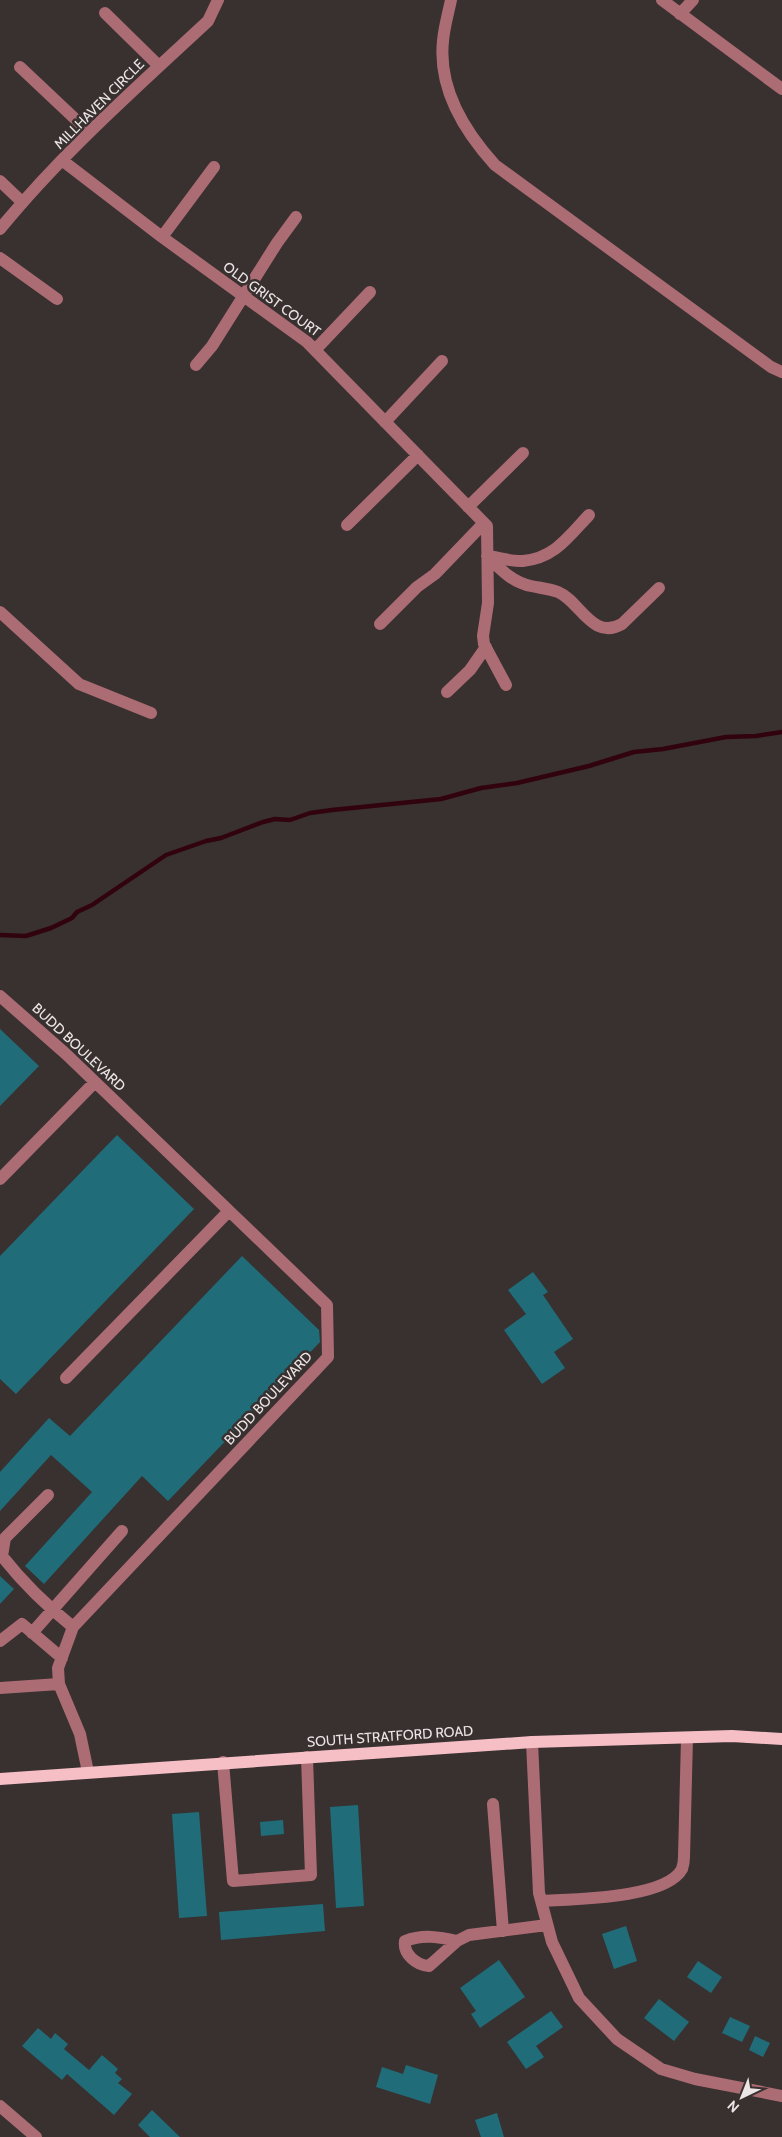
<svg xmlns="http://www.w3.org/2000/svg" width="782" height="2137" viewBox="0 0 782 2137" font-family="Cabin,sans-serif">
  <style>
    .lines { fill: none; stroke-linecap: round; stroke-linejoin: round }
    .stream { stroke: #31030e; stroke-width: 4.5 }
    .building { fill: #206d79 }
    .minor { stroke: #ac6c74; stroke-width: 12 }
    .major { stroke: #f5bfc5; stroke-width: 12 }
    .labels { text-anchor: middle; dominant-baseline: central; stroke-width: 5; stroke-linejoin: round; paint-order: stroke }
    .street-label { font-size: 14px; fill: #ebe5e6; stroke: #393030 }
  </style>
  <rect width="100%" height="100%" fill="#393030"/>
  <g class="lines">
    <path class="stream" d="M 0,935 L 26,936 L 51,928 L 72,918 L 77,912 L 92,905 L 166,855 L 206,841 L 221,838 L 263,822 L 275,819 L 290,820 L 310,813 L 332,810 L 441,799 L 481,788 L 517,783 L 589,766 L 634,752 L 663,749 L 726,737 L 756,736 L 782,732"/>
  </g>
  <path class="building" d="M 0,1029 L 39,1066 L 0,1106 Z
    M 117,1135 L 194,1209 L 16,1394 L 0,1379 L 0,1256 Z
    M 242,1256 L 319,1330 L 320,1342 L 168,1501 L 142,1476 L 44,1584 L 25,1566 L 92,1492 L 51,1455 L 0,1511 L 0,1472 L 49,1418 L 70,1436 Z
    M 533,1272 L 548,1292 L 543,1295 L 573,1339 L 554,1352 L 565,1368 L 542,1384 L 504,1330 L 526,1314 L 508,1290 Z
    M 0,1576 L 14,1589 L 0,1604 Z
    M 358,1805 L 364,1906 L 336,1908 L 330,1807 Z
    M 199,1812 L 207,1916 L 179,1918 L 172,1814 Z
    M 283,1820 L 284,1834 L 261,1836 L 260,1822 Z
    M 323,1904 L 325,1931 L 221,1940 L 219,1912 Z
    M 626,1926 L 637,1961 L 614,1969 L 602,1934 Z
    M 499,1960 L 525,1997 L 480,2028 L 471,2014 L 476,2011 L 460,1988 Z
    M 698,1961 L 722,1977 L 711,1993 L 687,1977 Z
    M 659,1999 L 689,2022 L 674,2041 L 644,2018 Z
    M 551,2011 L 563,2027 L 536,2046 L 544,2057 L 526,2069 L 507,2042 Z
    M 730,2017 L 750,2026 L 742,2042 L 722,2033 Z
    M 38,2028 L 51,2039 L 55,2033 L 68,2044 L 64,2049 L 89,2070 L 102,2055 L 118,2069 L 115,2073 L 122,2079 L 118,2083 L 132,2094 L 114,2115 L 67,2074 L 62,2080 L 22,2046 Z
    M 755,2036 L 770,2043 L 763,2057 L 749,2050 Z
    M 406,2065 L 438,2075 L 430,2104 L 376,2087 L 382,2067 L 403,2074 Z
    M 152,2110 L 180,2137 L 150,2137 L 138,2125 Z
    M 497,2113 L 504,2137 L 481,2137 L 475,2120 Z"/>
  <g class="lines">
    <path class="minor" d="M 451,0 C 448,14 444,28 443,41 C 438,88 465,132 495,165 L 771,367 L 782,372
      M 662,0 L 782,89
      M 105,13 L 159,66
      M 680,14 L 693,0
      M 20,67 L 89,132
      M 63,161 L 162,237 L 307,342 L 487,526 L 488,603 L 483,636 L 484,644 L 506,685
      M 0,181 L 22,202
      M 0,229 C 62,153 136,88 208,21 L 218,0
      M 162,237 L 214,167
      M 0,258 L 57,299
      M 315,350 L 370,292
      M 196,365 L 212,346 L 277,243 L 296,217
      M 385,422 L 442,361
      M 468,507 L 523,453
      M 347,525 L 418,455
      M 487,556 C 500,569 512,582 531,586 C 540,588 550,589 558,592 C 580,601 592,641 622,624 L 659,588
      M 487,556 C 498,557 512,562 523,561 C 555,558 569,536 589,515
      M 0,612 L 79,684 L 151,713
      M 380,624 L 417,587 L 435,574 L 484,523
      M 447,692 L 470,670 L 486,647
      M 0,996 L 66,1054 L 327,1305 L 328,1357 L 73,1627 L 58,1668 L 59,1684 L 80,1734 L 88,1772
      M 0,1179 L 95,1082
      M 66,1378 L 229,1211
      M 48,1495 L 5,1538 L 2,1556 C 23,1583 47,1606 73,1627
      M 32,1633 L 122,1531
      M 0,1641 L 22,1624 L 62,1658
      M 0,1688 L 59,1684
      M 532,1742 L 539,1893 L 552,1942 L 579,1998 L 617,2039 L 661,2069 L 695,2079 L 782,2096
      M 223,1762 L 233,1881 L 311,1875 L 307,1757
      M 493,1804 L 503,1931
      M 541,1901 C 573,1899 666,1899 682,1869 C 683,1866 684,1861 684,1857 L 687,1738
      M 457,1941 C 440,1937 423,1934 405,1941 C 403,1954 416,1965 429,1966 L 457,1941 L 469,1935 L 547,1925
      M 0,2106 L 36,2137"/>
    <path class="major" d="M 0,1779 L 532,1742 L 732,1736 L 782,1739"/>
  </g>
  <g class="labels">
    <g class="street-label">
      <text transform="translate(99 104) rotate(-45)">MILLHAVEN CIRCLE</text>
      <text transform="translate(272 299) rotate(36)">OLD GRIST COURT</text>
      <text transform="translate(79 1047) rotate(43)">BUDD BOULEVARD</text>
      <text transform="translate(268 1398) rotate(-47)">BUDD BOULEVARD</text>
      <text transform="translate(390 1736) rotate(-4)">SOUTH STRATFORD ROAD</text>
    </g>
  </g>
  <g transform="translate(742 2097) rotate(223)" stroke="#393030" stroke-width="4" paint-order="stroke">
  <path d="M0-4L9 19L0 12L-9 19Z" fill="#ebe5e6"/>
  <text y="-8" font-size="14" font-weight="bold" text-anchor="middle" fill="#ebe5e6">N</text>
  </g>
</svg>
